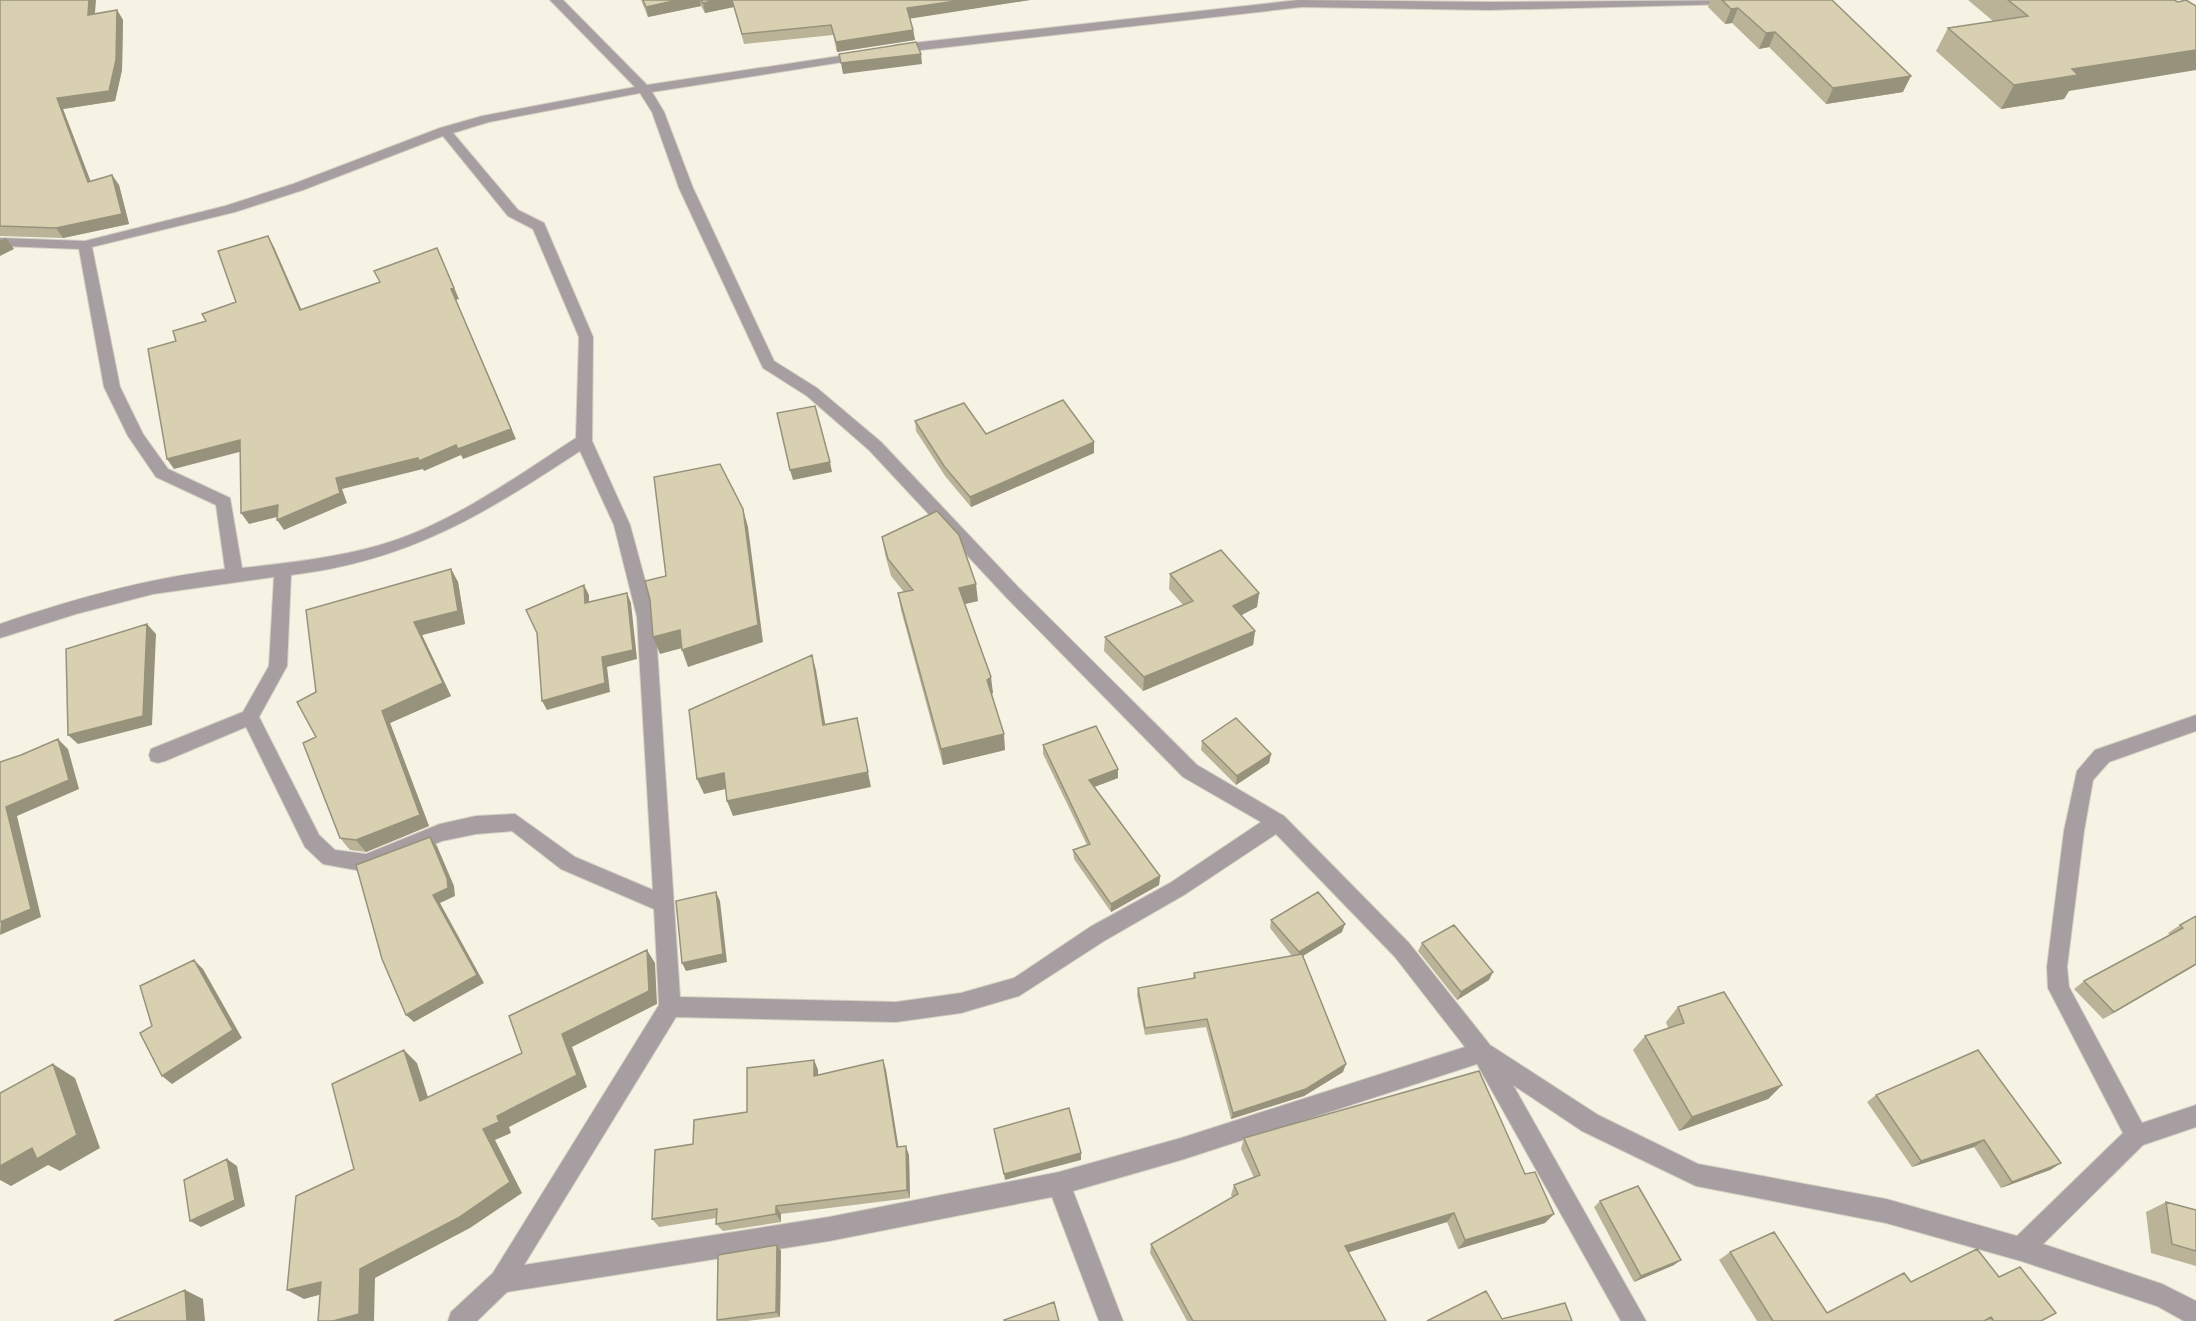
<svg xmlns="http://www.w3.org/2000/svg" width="2196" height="1321" viewBox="0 0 2196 1321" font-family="Inter,sans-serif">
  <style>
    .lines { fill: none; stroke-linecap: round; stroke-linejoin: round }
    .minor-casing { stroke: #d4d0c3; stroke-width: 2 }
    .minor { fill: #a69ea0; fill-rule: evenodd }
    .wall { fill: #bab398 }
    .shaded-wall { fill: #97927c }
    .building { fill: #d8d0b1; stroke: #97927c; stroke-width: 1.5 }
  </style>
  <rect width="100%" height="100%" fill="#f7f3e4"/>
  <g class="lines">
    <g class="minor-casing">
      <path id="minor" d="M 550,0 L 563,0 L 647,85 L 866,52 L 868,55 L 862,59 L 652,92 L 664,112 L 693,188 L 774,361 L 817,388 L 881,442 L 1018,587 L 1197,765 L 1284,816 L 1409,943 L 1490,1045 L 1598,1115 L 1698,1164 L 1886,1199 L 2017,1236 L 2123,1133 L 2048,988 L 2047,967 L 2064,831 L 2077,771 L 2095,750 L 2196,715 L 2196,731 L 2109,762 L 2093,780 L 2084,831 L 2067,967 L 2069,987 L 2142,1123 L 2196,1105 L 2196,1127 L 2143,1145 L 2043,1244 L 2162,1284 L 2196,1301 L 2196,1321 L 2184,1321 L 2157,1306 L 2021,1261 L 1886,1223 L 1696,1186 L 1582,1131 L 1513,1085 L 1646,1321 L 1621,1321 L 1477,1064 L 1181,1160 L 1073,1191 L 1123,1321 L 1099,1321 L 1052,1197 L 829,1241 L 507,1292 L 477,1321 L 448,1321 L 451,1312 L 493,1273 L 659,1005 L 654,909 L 561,869 L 512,831 L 476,834 L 442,841 L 367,872 L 323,864 L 305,847 L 246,727 L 165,761 L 158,763 L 151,761 L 149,755 L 151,749 L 243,712 L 269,666 L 274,577 L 153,594 L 76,614 L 0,638 L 0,624 C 73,599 147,578 225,569 L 216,505 L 156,477 L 128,436 L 104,387 L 79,249 L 0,246 L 0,238 L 85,241 L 225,206 L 293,184 L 440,128 L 482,116 L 635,87 ZM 640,93 L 652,112 L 679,188 L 763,368 L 807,396 L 869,450 L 1006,597 L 1183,777 L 1261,822 L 1170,883 L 1090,927 L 1014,978 L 961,993 L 896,1002 L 680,997 L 655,617 L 630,525 L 592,441 L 593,337 L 544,223 L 518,210 L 453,133 L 489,122 ZM 443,136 L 508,216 L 533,229 L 579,337 L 576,438 C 514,478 452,524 380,545 C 335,558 288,563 242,568 L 230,498 L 168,469 L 143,434 L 120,387 L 92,247 L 235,212 L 303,190 ZM 580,451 L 614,525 L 637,617 L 653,890 L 575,857 L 515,814 L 476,816 L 440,824 L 366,854 L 335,850 L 319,835 L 259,717 L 287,666 L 291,575 C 409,561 484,514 580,451 ZM 1276,834 L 1395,957 L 1465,1047 L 1181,1138 L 1059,1172 L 829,1217 L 524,1265 L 676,1017 L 896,1022 L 961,1013 L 1019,996 L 1104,941 L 1184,895 Z
        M 1298,0 L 1489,2 L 1779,0 L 1773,3 L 1489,10 L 1302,7 L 895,53 L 889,49 L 895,45 Z"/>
    </g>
    <use href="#minor" class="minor"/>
  </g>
  <path class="wall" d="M 0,0 L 95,14 L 117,10 L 123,20 L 122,70 L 115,101 L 63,109 L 91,182 L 112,175 L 119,185 L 129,224 L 63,238 L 0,236 Z
    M 641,0 L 1030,0 L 910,18 L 913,30 L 915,40 L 837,52 L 833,35 L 744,44 L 734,7 L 705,13 L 701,6 L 648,17 Z
    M 1710,0 L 1832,0 L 1903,92 L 1826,104 L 1769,47 L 1759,49 L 1732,23 L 1725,24 L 1708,7 Z
    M 1968,0 L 2174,0 L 2069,91 L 2064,99 L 2001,109 L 1936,51 L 1948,28 L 1993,21 Z
    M 915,421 L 1094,453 L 971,507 L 945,476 L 916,431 Z
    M 882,537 L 978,601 L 965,604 L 993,693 L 991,695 L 1005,750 L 943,765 L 901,610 L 898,593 L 904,592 L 891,576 L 885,554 Z
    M 451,569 L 458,582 L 465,624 L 422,635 L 451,696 L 390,723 L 429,826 L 366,852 L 350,850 L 340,838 L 316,737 Z
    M 1170,574 L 1259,593 L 1257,607 L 1241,615 L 1255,631 L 1253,645 L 1143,691 L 1104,651 L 1105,637 L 1183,605 L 1169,589 Z
    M 1202,741 L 1271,754 L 1269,763 L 1236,785 L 1201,750 Z
    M 1043,745 L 1118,769 L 1118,778 L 1094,787 L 1160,876 L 1159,885 L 1111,912 L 1074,859 L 1073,850 L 1087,845 L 1043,754 Z
    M 2196,916 L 2196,965 L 2103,1019 L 2074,989 L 2084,981 L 2170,935 L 2168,933 L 2180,925 Z
    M 1271,920 L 1342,932 L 1303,956 L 1343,1072 L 1304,1096 L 1231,1119 L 1206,1027 L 1145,1035 L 1137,995 L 1138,988 L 1193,979 L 1194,973 L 1292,956 L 1270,928 Z
    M 1422,943 L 1489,980 L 1457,1000 L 1418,951 Z
    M 1678,1007 L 1782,1085 L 1768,1099 L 1679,1131 L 1633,1050 L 1645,1036 L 1668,1028 L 1666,1022 Z
    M 814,1060 L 818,1070 L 818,1075 L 883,1060 L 886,1070 L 898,1147 L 909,1155 L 910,1198 L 781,1214 L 781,1222 L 723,1231 L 716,1224 L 717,1218 L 659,1227 L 652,1219 L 747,1112 Z
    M 1876,1095 L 2061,1163 L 2050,1170 L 2001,1188 L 1974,1147 L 1912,1167 L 1867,1102 Z
    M 1244,1138 L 1545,1223 L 1458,1249 L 1447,1222 L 1348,1252 L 1386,1321 L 1187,1321 L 1150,1253 L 1151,1244 L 1232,1197 L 1231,1195 L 1234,1185 L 1254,1178 L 1241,1149 Z
    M 1600,1201 L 1674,1265 L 1634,1282 L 1594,1207 Z
    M 2166,1202 L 2196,1210 L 2196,1266 L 2151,1253 L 2146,1212 Z
    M 777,1245 L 781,1251 L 780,1317 L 747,1321 L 718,1321 L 717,1320 Z
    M 1730,1252 L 1827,1313 L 1911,1282 L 1999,1277 L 2041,1321 L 1757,1321 L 1719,1260 Z"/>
  <path class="shaded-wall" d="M 89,0 L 96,0 L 94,25 L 88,15 Z
    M 678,0 L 700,0 L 701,6 L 648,17 L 646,7 Z
    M 716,0 L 732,0 L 734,7 L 705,13 L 703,3 Z
    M 963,0 L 1030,0 L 908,19 L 907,8 Z
    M 1738,8 L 1732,23 L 1725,24 L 1731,9 Z
    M 117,10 L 123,20 L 122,70 L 115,101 L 63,109 L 95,193 L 88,182 L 57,98 Z
    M 913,30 L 915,40 L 837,52 L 836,42 Z
    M 1775,32 L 1769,47 L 1759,49 L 1766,33 Z
    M 2196,50 L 2196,70 L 2069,91 L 2064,99 L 2001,109 L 2014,85 L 2072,69 Z
    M 921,54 L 922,64 L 843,74 L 841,63 Z
    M 1911,76 L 1903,92 L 1826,104 L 1833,88 Z
    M 112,175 L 119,185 L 129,224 L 63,238 L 56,228 Z
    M 268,236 L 274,247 L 306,320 L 300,310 Z
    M 6,238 L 14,249 L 0,256 L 0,241 Z
    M 437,248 L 459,299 L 456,300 L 516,439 L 463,459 L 458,449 L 451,289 Z
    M 240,440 L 247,450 L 174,469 L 167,459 Z
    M 1094,442 L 1094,453 L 971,507 L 970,497 Z
    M 456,445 L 461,455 L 424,471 L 423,469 L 342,489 L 347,503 L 284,530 L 277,520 L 336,478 Z
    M 830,462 L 832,472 L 793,480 L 790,470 Z
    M 278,505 L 285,515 L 249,524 L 241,513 Z
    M 743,509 L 748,527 L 763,642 L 688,667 L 682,650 Z
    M 451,569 L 458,582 L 465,624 L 422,635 L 451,696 L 390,723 L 429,826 L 366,852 L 356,840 L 382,711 L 414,622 Z
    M 976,584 L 978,601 L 961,605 L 959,588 Z
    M 584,585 L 589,595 L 589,613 L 585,603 Z
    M 627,593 L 631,603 L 637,659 L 607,667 L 610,692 L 547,710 L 542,701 L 602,657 Z
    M 1259,593 L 1257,607 L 1232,620 L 1233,606 Z
    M 147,624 L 156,634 L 152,725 L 78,744 L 68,735 Z
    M 680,630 L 686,647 L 660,654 L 653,637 Z
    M 1255,631 L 1253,645 L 1143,691 L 1144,677 Z
    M 812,655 L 816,670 L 828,740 L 823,725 Z
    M 991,677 L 993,693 L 988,696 L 987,680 Z
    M 857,718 L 871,787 L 733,816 L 727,801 Z
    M 1004,734 L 1005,750 L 943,765 L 941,749 Z
    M 58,739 L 68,749 L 79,789 L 17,816 L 41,917 L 0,935 L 6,807 Z
    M 1271,754 L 1269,763 L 1236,785 L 1237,776 Z
    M 1118,769 L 1118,778 L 1089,789 L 1089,780 Z
    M 724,773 L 730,788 L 704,794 L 697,779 Z
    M 430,837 L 437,846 L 454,886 L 455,896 L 440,903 L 484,983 L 414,1022 L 406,1015 L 433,895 Z
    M 1160,876 L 1159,885 L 1111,912 L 1111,904 Z
    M 716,892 L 720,901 L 727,962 L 686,971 L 682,963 Z
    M 1345,924 L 1342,932 L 1296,960 L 1299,952 Z
    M 647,950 L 655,963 L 657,1004 L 572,1047 L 587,1087 L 509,1127 L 511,1133 L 495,1140 L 522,1193 L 470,1228 L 375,1278 L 374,1321 L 333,1321 L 360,1269 L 483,1129 L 497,1116 L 562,1034 Z
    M 194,960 L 203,969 L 242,1038 L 172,1084 L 162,1076 Z
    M 2196,964 L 2196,965 L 2103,1019 L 2114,1012 Z
    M 1493,972 L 1489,980 L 1457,1000 L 1461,992 Z
    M 404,1050 L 417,1063 L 433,1113 L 420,1101 Z
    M 814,1060 L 818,1070 L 818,1086 L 814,1076 Z
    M 883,1060 L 886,1070 L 900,1156 L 897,1147 Z
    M 53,1064 L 75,1078 L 100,1148 L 60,1171 L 48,1165 L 11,1186 L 0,1180 L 0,1166 Z
    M 1346,1064 L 1343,1072 L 1304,1096 L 1231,1119 L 1233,1113 Z
    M 1782,1085 L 1768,1099 L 1679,1131 L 1692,1117 Z
    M 1984,1140 L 1974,1147 L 1912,1167 L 1921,1161 Z
    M 906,1146 L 909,1155 L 910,1198 L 907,1190 Z
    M 1081,1153 L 1081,1160 L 1005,1180 L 1004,1174 Z
    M 227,1159 L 237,1166 L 245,1206 L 201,1227 L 190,1221 Z
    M 2061,1163 L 2050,1170 L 2001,1188 L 2012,1182 Z
    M 776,1206 L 781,1214 L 781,1222 L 776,1214 Z
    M 1454,1213 L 1447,1222 L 1340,1255 L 1345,1246 Z
    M 1554,1214 L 1545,1223 L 1458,1249 L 1465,1240 Z
    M 777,1245 L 781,1251 L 780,1317 L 776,1312 Z
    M 1681,1260 L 1674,1265 L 1634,1282 L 1641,1276 Z
    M 321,1282 L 337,1290 L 304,1299 L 287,1290 Z
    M 185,1290 L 203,1299 L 205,1321 L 187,1321 Z"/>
  <path class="building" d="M 0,0 L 89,0 L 88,15 L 117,10 L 116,60 L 109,91 L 57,98 L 88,182 L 112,175 L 122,214 L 56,228 L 0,226 Z
    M 643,0 L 678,0 L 646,7 Z
    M 701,0 L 716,0 L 703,3 Z
    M 732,0 L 963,0 L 907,8 L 913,30 L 836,42 L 831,25 L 742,34 Z
    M 1722,0 L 1832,0 L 1911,76 L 1833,88 L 1775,32 L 1766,33 L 1738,8 L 1731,9 Z
    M 2008,0 L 2174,0 L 2178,2 L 2186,0 L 2196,6 L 2196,50 L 2072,69 L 2078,75 L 2014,85 L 1948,28 L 2028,16 Z
    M 916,42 L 921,54 L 841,63 L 839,54 Z
    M 268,236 L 300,310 L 380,282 L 374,271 L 437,248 L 454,288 L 451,289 L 511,429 L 458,449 L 456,445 L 419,461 L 418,458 L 336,478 L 340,493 L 277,520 L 278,505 L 241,513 L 240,440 L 167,459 L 148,349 L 176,341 L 173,331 L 206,321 L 202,314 L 236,302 L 218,251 Z
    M 1063,400 L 1094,442 L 970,497 L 944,466 L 915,421 L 964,403 L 986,434 Z
    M 815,406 L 830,462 L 790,470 L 777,413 Z
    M 720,464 L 743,509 L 758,625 L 682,650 L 680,630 L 653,637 L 650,600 L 645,581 L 666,576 L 654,477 Z
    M 937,511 L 959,535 L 976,584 L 959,588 L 991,677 L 987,680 L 1004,734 L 941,749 L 898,593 L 913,590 L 888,559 L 882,537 Z
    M 1221,550 L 1259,593 L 1233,606 L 1255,631 L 1144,677 L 1105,637 L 1193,601 L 1170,574 Z
    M 451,569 L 458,611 L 414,622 L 443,683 L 382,711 L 420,815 L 356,840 L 340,838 L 303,743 L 316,737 L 297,702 L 316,692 L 306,610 Z
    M 584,585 L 585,603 L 627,593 L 633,650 L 602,657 L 605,683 L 542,701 L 537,633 L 526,610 Z
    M 147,624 L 143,716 L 68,735 L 66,649 Z
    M 812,655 L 823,725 L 857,718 L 868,772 L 727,801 L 724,773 L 697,779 L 689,710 Z
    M 1236,718 L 1271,754 L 1237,776 L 1202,741 Z
    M 1096,726 L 1118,769 L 1089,780 L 1160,876 L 1111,904 L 1073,850 L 1090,844 L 1043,745 Z
    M 58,739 L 69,780 L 6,807 L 31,909 L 0,922 L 0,762 L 21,755 Z
    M 430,837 L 447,878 L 448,888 L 433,895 L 477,975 L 406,1015 L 382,959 L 356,865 Z
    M 716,892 L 723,954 L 682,963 L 676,901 Z
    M 1318,892 L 1345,924 L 1299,952 L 1271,920 Z
    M 2196,916 L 2196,964 L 2114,1012 L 2084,981 L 2183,928 L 2180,925 Z
    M 1454,925 L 1493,972 L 1461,992 L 1422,943 Z
    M 647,950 L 649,991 L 562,1034 L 577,1075 L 497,1116 L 499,1122 L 483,1129 L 510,1182 L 458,1218 L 360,1269 L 359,1314 L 333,1321 L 318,1321 L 321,1282 L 287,1290 L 296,1196 L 354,1169 L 332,1084 L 404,1050 L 420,1101 L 522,1053 L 509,1016 Z
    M 1302,954 L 1346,1064 L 1306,1089 L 1233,1113 L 1207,1019 L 1145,1028 L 1138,988 L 1195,978 L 1194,973 Z
    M 194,960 L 233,1030 L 162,1076 L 140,1033 L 152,1026 L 140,986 Z
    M 1724,992 L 1782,1085 L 1692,1117 L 1645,1036 L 1684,1023 L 1678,1007 Z
    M 1978,1050 L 2061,1163 L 2012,1182 L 1984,1140 L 1921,1161 L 1876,1095 Z
    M 814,1060 L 814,1076 L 883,1060 L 897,1147 L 906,1146 L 907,1190 L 776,1206 L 776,1214 L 716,1224 L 717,1209 L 652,1219 L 655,1150 L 693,1144 L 694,1120 L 747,1112 L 747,1068 Z
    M 53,1064 L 77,1135 L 37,1159 L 32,1148 L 0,1166 L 0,1093 Z
    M 1479,1071 L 1525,1174 L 1535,1172 L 1554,1214 L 1465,1240 L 1454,1213 L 1345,1246 L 1386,1321 L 1193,1321 L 1151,1244 L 1238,1194 L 1234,1185 L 1260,1175 L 1244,1138 Z
    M 1069,1108 L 1081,1153 L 1004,1174 L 994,1129 Z
    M 227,1159 L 235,1200 L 190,1221 L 184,1180 Z
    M 1638,1186 L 1681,1260 L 1641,1276 L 1600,1201 Z
    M 2166,1202 L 2196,1210 L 2196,1251 L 2172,1244 Z
    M 1774,1232 L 1827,1313 L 1904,1273 L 1911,1282 L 1977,1249 L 1999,1277 L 2020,1267 L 2056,1313 L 2041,1321 L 1994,1321 L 1991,1317 L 1984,1321 L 1773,1321 L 1730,1252 Z
    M 777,1245 L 776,1312 L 717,1320 L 718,1255 Z
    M 185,1290 L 187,1321 L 114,1321 Z
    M 1486,1291 L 1502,1319 L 1565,1303 L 1572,1321 L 1427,1321 Z
    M 1054,1302 L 1059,1321 L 1005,1321 L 1004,1320 Z"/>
</svg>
